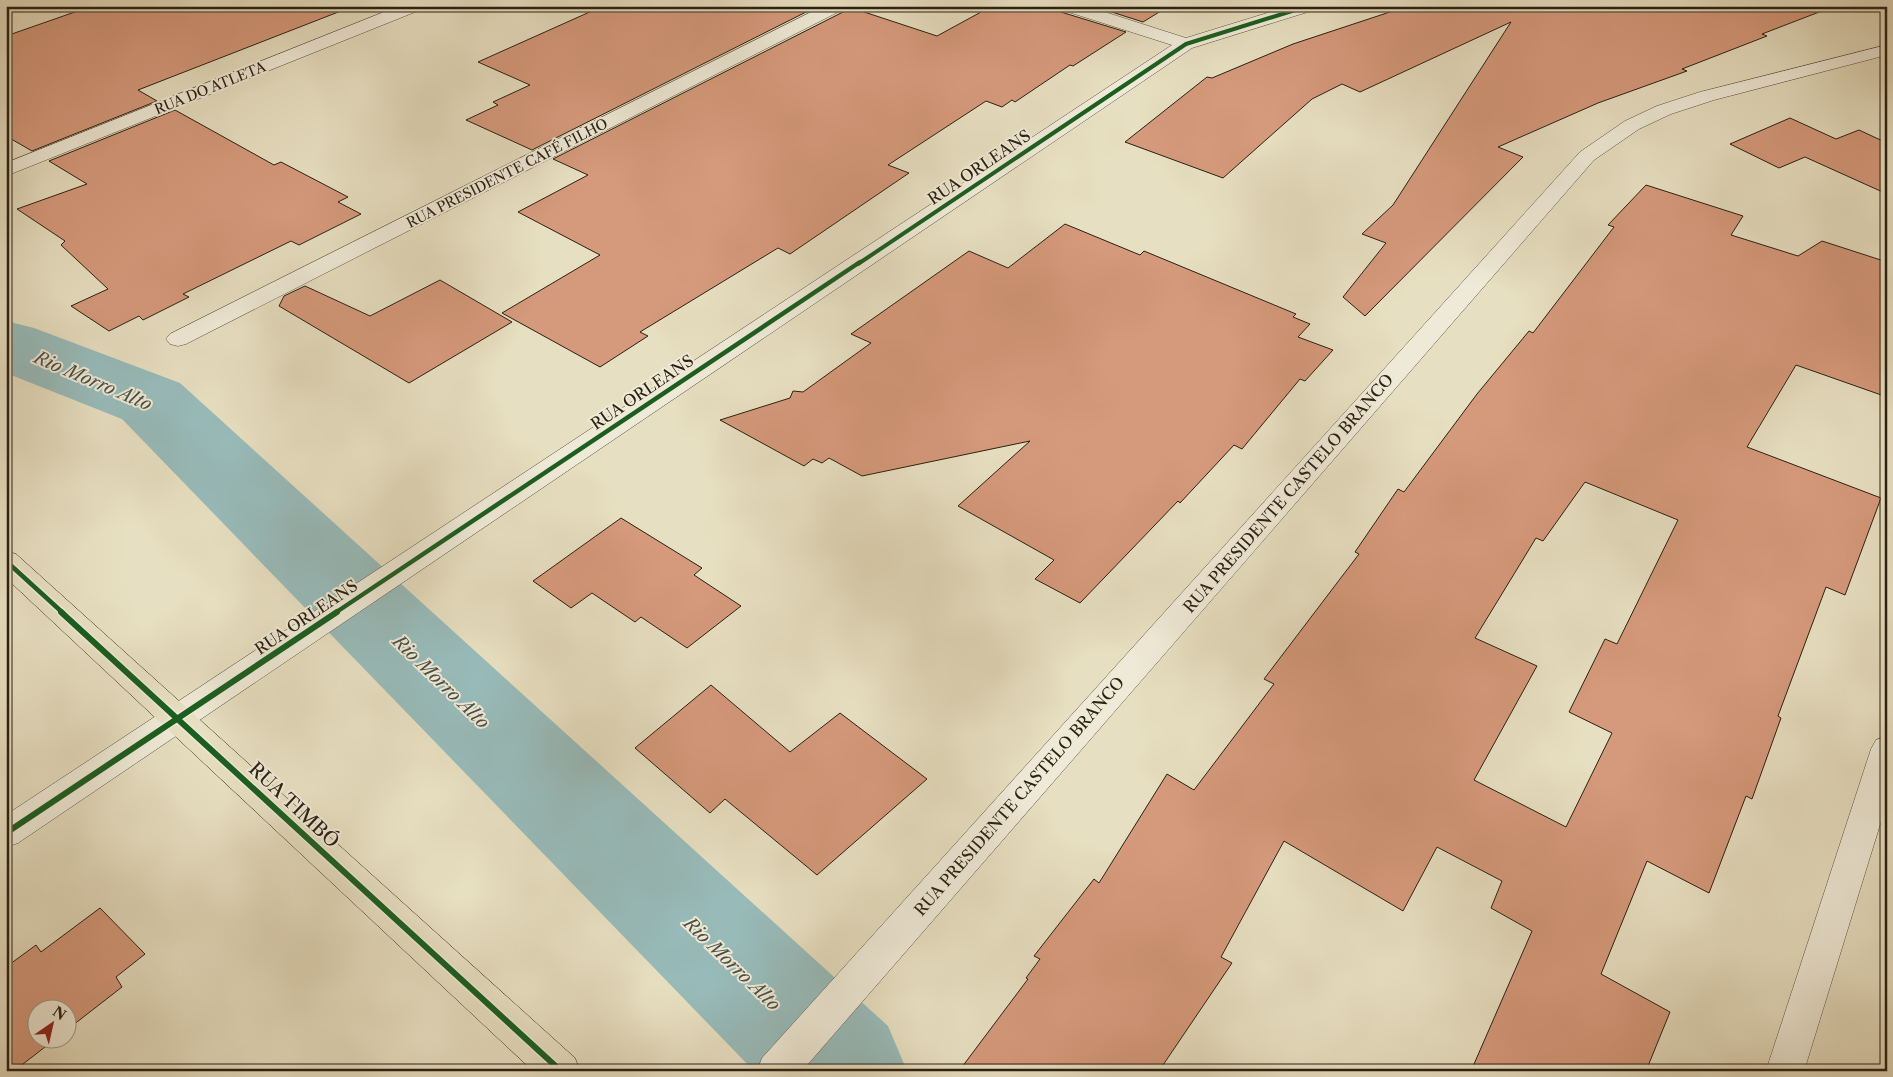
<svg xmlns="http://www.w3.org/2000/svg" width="1893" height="1077" viewBox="0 0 1893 1077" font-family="'Libre Caslon Text',serif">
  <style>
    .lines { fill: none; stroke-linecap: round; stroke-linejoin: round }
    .river { fill: #98bbba; fill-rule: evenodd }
    .building { fill: #d5997b; stroke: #2a2012; fill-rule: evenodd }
    .minor-casing { stroke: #59503e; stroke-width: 1 }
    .major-casing { stroke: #2a2012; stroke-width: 1 }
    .minor { fill: #efead7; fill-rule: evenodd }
    .major { fill: #e7dfc1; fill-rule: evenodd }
    .cycleway-far2-casing { stroke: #efead7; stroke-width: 5.5 }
    .cycleway-far1-casing { stroke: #efead7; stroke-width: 8 }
    .cycleway-casing { stroke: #efead7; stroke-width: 9 }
    .cycleway-far2 { stroke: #1b5e20; stroke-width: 4 }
    .cycleway-far1 { stroke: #1b5e20; stroke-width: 4.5 }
    .cycleway { stroke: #1b5e20; stroke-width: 6 }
    .labels { text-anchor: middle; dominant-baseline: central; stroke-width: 4; stroke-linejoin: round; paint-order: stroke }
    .far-street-label { font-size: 14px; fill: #2a2012; stroke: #efead7 }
    .street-label { font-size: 16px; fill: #2a2012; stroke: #efead7 }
    .water-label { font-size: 18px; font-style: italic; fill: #4b4e44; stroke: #efead7 }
    .near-street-label { font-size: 19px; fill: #2a2012; stroke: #efead7 }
  </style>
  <rect width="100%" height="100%" fill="#e7dfc1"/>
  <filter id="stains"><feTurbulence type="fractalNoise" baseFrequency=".004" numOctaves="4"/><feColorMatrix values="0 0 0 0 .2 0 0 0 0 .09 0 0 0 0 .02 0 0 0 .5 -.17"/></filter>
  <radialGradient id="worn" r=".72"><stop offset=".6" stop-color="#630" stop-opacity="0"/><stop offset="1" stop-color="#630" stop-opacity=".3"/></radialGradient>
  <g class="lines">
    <path class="river" d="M 6,321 L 34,328 L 180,383 L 888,1026 L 907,1071 L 754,1071 L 122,419 L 6,373 Z"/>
  </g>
  <path class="building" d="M 92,6 L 346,6 L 346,9 L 138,90 L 157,101 L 32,151 L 6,136 L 6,36 Z
    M 603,6 L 818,6 L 532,150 L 466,120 L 498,105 L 493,102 L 530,85 L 478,62 Z
    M 846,6 L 937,36 L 992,6 L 1058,6 L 1061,12 L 1126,32 L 1073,66 L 1070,65 L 1015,102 L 1012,100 L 1002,107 L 986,101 L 888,165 L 909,173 L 790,254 L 778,248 L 640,332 L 648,336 L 600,367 L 502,313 L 600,255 L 518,212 L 588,175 L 553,159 L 843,12 Z
    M 1093,6 L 1169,6 L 1143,22 Z
    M 1408,6 L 1827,6 L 1827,9 L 1762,34 L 1767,36 L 1682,69 L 1687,71 L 1598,103 L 1498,147 L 1523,157 L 1365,316 L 1343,297 L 1386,243 L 1362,234 L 1393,205 L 1511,22 L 1360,92 L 1342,84 L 1312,99 L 1223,178 L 1125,142 L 1207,77 L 1212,78 L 1293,44 Z
    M 175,110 L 274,165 L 281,162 L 348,197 L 338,202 L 361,214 L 299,245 L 291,241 L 183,294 L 189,297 L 143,320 L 139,316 L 109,331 L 71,306 L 108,289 L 61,245 L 65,241 L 17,209 L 87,184 L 49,161 Z
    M 1790,118 L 1836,139 L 1859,130 L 1887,143 L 1887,194 L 1805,157 L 1779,168 L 1730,144 Z
    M 1646,185 L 1743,216 L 1731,235 L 1798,256 L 1822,241 L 1887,262 L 1887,397 L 1796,365 L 1747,447 L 1881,498 L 1845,595 L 1826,587 L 1778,716 L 1781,718 L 1752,799 L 1746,796 L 1709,893 L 1647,861 L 1601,974 L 1670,1012 L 1646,1071 L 1471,1071 L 1532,931 L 1491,908 L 1502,881 L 1437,847 L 1403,911 L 1284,841 L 1221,957 L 1232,963 L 1159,1071 L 959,1071 L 1028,979 L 1026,978 L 1040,959 L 1034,956 L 1094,879 L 1099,883 L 1167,774 L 1194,790 L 1274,684 L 1264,679 L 1359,554 L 1355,552 L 1398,489 L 1404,492 L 1477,394 L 1529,331 L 1533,333 L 1614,227 L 1608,225 ZM 1585,482 L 1678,520 L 1617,644 L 1605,639 L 1569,712 L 1612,733 L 1566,827 L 1474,780 L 1537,666 L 1475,638 L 1536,538 L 1543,541 Z
    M 1065,224 L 1140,255 L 1144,251 L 1296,314 L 1293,317 L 1310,324 L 1298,337 L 1333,350 L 1305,381 L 1300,379 L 1242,449 L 1234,445 L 1180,503 L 1178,501 L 1080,603 L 1035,579 L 1054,560 L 958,506 L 1030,441 L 862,476 L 829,458 L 822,463 L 813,459 L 804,466 L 720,420 L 790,398 L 793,391 L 803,392 L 871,343 L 851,334 L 969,251 L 1008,268 Z
    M 440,280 L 512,322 L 409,383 L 279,306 L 284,296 L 305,286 L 370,316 Z
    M 621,518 L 702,568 L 694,575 L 741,606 L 687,648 L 641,617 L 635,622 L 592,593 L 571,608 L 533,581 Z
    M 711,685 L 790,752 L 840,713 L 927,779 L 817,875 L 725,799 L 710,813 L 635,748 Z
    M 100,908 L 145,954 L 116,977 L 122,987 L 68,1029 L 68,1010 L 38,1010 L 38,1040 L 54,1040 L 14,1071 L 6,1071 L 6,967 L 36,945 L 41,952 Z"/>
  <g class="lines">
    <g class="minor-casing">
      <path id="minor" d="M 399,6 L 422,6 L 420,10 L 6,176 L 6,163 Z
        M 823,6 L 844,6 L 842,10 L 186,344 L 178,346 L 170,344 L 166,339 L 170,334 Z
        M 1060,6 L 1086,6 L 1186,38 L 1290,6 L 1316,6 L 1314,10 L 1192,48 L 18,843 L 6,847 L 6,815 L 1172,45 L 1062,10 Z
        M 1887,45 L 1887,55 L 1714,100 L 1671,114 L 1639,129 L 1594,160 L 802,1071 L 757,1071 L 762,1058 L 1580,152 L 1625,121 L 1657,106 L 1700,92 Z
        M 1887,736 L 1887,802 L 1804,1071 L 1766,1071 L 1871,749 L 1876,740 Z"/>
    </g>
    <g class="major-casing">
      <path id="major" d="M 6,551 L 16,554 L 575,1058 L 580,1071 L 533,1071 L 6,578 Z"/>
    </g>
    <use href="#minor" class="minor"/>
    <use href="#major" class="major"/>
    <g class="cycleway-far2-casing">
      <path id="cycleway-far2" d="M 858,264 L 1186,44 L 1308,6"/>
    </g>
    <g class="cycleway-far1-casing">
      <path id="cycleway-far1" d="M 6,561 L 63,613
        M 335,613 L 860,262"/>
    </g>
    <g class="cycleway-casing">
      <path id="cycleway" d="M 61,612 L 561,1071
        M 6,833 L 337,612"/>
    </g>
    <use href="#cycleway-far2" class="cycleway-far2"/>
    <use href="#cycleway-far1" class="cycleway-far1"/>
    <use href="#cycleway" class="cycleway"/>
  </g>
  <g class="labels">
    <g class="far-street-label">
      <text transform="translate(210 88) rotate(-22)">RUA DO ATLETA</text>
      <text transform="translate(507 173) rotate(-27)">RUA PRESIDENTE CAFÉ FILHO</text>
    </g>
    <g class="street-label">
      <text transform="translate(979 167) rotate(-34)">RUA ORLEANS</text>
      <text transform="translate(642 392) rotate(-34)">RUA ORLEANS</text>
      <text transform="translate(1288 493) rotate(-49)">RUA PRESIDENTE CASTELO BRANCO</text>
      <text transform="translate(306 617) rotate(-34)">RUA ORLEANS</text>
      <text transform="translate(1019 796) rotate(-49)">RUA PRESIDENTE CASTELO BRANCO</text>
    </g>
    <g class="water-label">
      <text transform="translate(93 381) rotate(23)">Rio Morro Alto</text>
      <text transform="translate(441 682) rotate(44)">Rio Morro Alto</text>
      <text transform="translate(732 964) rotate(44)">Rio Morro Alto</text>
    </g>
    <g class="near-street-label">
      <text transform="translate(294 805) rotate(43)">RUA TIMBÓ</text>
    </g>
  </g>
  <rect width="1893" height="1077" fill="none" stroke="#e7dfc1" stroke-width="25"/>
  <rect x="8" y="8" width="1878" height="1062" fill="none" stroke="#2a2012" stroke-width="2.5"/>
  <rect x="12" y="12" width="1868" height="1052" fill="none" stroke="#2a2012"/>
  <g transform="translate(52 1024) rotate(34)"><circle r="24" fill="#efead7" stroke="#a09988"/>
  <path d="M0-4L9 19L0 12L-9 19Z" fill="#8f2418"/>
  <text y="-8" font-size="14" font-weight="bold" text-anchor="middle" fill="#2a2012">N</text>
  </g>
  <rect width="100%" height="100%" filter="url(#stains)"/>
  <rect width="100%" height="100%" fill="url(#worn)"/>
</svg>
